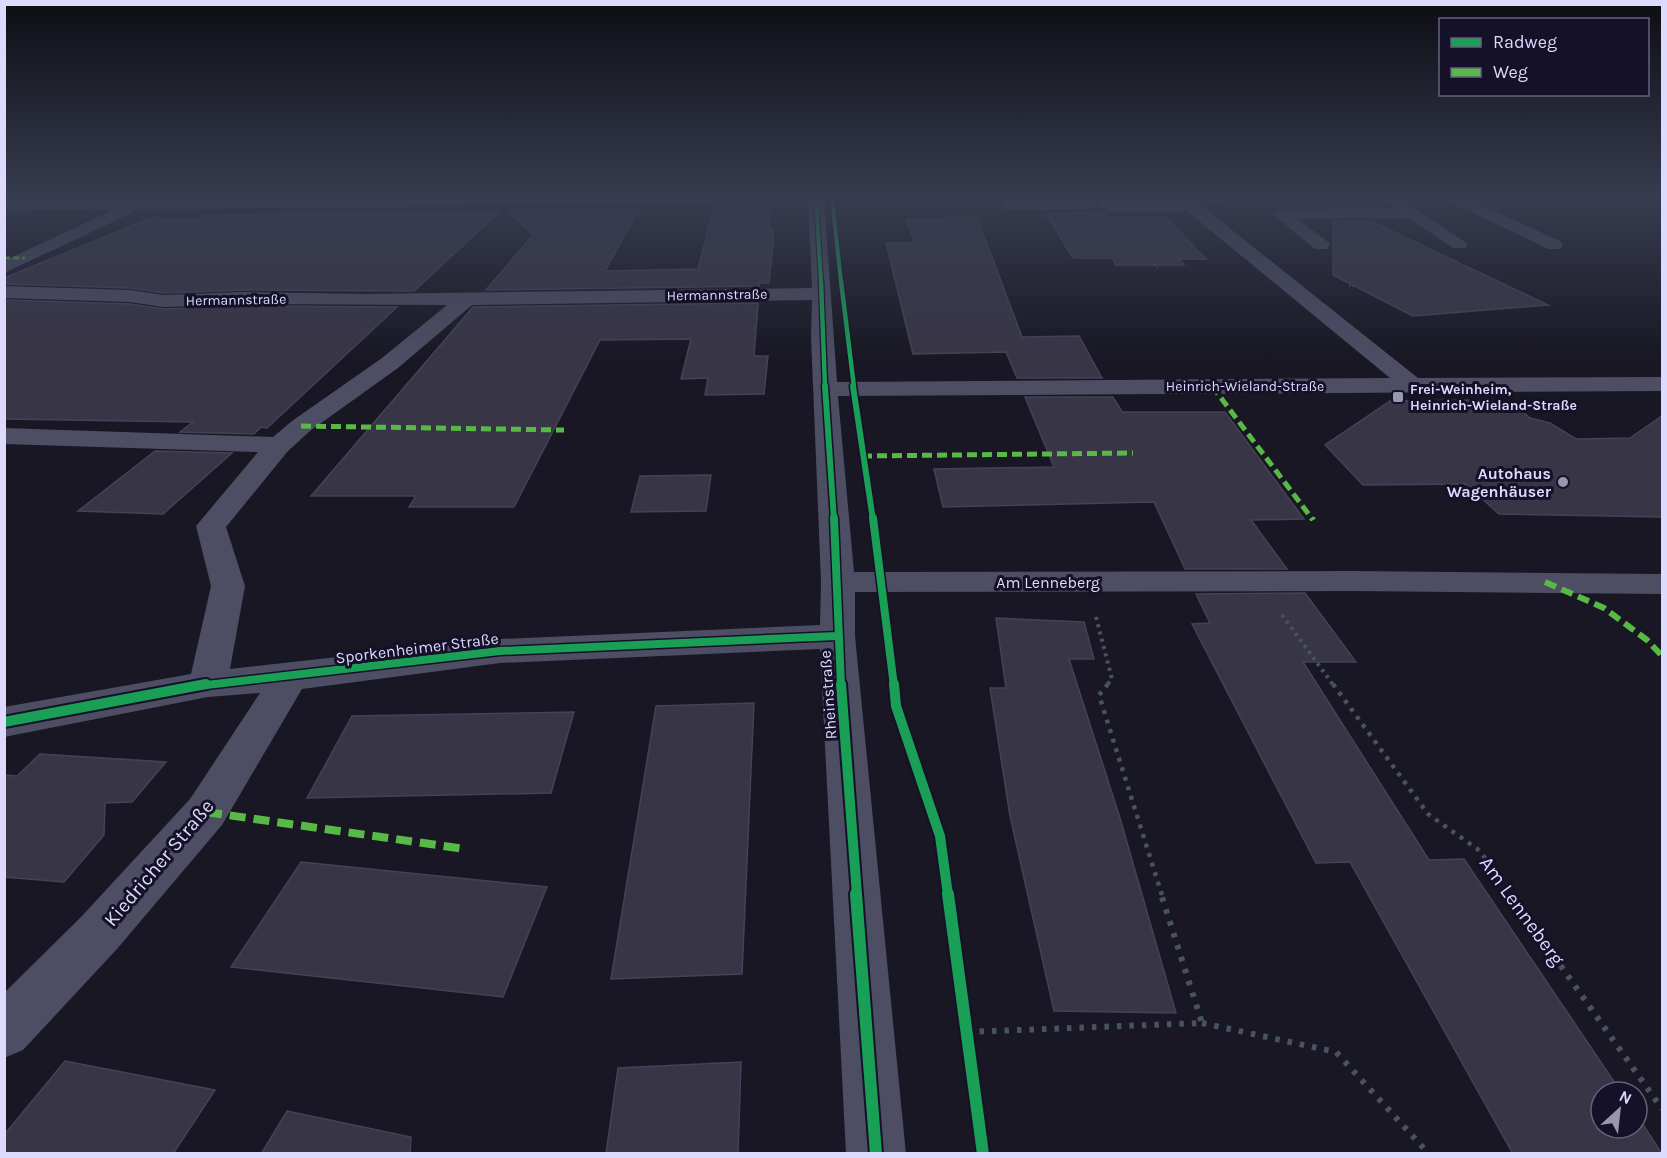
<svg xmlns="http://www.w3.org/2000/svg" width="1667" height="1158" viewBox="0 0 1667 1158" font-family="Karla,sans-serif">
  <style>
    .green { fill: #152f30 }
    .building { fill: #383546; stroke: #454257; stroke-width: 1.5 }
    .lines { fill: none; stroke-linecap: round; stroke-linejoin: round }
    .path-far3 { stroke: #475361; stroke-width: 2; stroke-dasharray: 1.5 2; stroke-linecap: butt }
    .path-far2 { stroke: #475361; stroke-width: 4; stroke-dasharray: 3 4.5; stroke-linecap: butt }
    .path-far1 { stroke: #475361; stroke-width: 4.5; stroke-dasharray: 4 6; stroke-linecap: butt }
    .path { stroke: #475361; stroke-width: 6; stroke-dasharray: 4.5 8; stroke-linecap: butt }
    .minor { fill: #4d4d64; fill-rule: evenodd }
    .quiet-far3 { stroke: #58b947; stroke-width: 3; stroke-dasharray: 6 3; stroke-linecap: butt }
    .quiet-far2 { stroke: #58b947; stroke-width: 5; stroke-dasharray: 10 5; stroke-linecap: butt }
    .quiet-far1 { stroke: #58b947; stroke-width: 6; stroke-dasharray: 12 6; stroke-linecap: butt }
    .quiet { stroke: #58b947; stroke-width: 8; stroke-dasharray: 16 8; stroke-linecap: butt }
    .cycleway-far5-casing { stroke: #151129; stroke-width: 6 }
    .cycleway-far4-casing { stroke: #151129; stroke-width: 7 }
    .cycleway-far3-casing { stroke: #151129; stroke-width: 9 }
    .cycleway-far2-casing { stroke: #151129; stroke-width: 11 }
    .cycleway-far1-casing { stroke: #151129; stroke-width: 14 }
    .cycleway-casing { stroke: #151129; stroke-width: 16 }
    .cycleway-far5 { stroke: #1a9f57; stroke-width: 4 }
    .cycleway-far4 { stroke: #1a9f57; stroke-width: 4.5 }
    .cycleway-far3 { stroke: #1a9f57; stroke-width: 6 }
    .cycleway-far2 { stroke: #1a9f57; stroke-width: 8 }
    .cycleway-far1 { stroke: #1a9f57; stroke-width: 10 }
    .cycleway { stroke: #1a9f57; stroke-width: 12 }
    .poi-dot { fill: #9996b1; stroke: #151129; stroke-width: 2 }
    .labels { text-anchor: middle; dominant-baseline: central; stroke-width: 6; stroke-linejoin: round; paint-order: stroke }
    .far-street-label { font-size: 14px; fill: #dedafe; stroke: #151129 }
    .far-poi-label { font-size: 14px; font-weight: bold; fill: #dedafe; stroke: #151129; text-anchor: start }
    .poi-label { font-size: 16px; font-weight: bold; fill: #dedafe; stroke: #151129; text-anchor: end }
    .street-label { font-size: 16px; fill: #dedafe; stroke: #151129 }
    .near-street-label { font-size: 20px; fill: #dedafe; stroke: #151129 }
  </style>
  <rect width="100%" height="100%" fill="#181723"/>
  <path class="green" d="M 859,198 L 925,198 L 928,202 L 946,205 L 977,203 L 983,210 L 910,204 L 875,208 L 859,201 L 862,199 Z"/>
  <path class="building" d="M 713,210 L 770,210 L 769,228 L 773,228 L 773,243 L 769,283 L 759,283 L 759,286 L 486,290 L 533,235 L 508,211 L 638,211 L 605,271 L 698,269 Z
    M 499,212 L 414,291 L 244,290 L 164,293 L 130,288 L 4,284 L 4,278 L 151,218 L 196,220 L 204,215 Z
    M 1102,212 L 1107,217 L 1166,217 L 1206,259 L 1179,259 L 1184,265 L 1116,265 L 1112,258 L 1073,258 L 1046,214 Z
    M 977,217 L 1022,337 L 1079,336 L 1102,378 L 1017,378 L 1006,352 L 913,354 L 886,243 L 915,243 L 906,220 Z
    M 1333,221 L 1371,221 L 1548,305 L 1413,316 L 1333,275 Z
    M 4,300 L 130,304 L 164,309 L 244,306 L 397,307 L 267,428 L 261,427 L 254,434 L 180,432 L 193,422 L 4,419 Z
    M 758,303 L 754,356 L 768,356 L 764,394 L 705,395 L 708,378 L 681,379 L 691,339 L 600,340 L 514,507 L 409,507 L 416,496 L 311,496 L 473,307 Z
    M 1025,397 L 1113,397 L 1122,412 L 1225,412 L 1304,519 L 1251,520 L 1287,569 L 1185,569 L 1154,502 L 943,507 L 934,469 L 1054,467 Z
    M 1487,400 L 1520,409 L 1530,418 L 1550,423 L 1576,439 L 1630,438 L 1662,416 L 1662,517 L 1499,514 L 1466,484 L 1363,485 L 1325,445 L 1390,401 Z
    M 155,451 L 232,453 L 163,514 L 78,511 Z
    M 711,475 L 706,511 L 631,512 L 640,476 Z
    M 1305,593 L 1356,662 L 1303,662 L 1429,860 L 1464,859 L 1621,1092 L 1601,1092 L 1601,1128 L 1637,1128 L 1637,1115 L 1662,1154 L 1513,1154 L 1350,862 L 1316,863 L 1192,624 L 1210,623 L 1196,594 Z
    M 996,618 L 1084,622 L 1094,659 L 1069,659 L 1120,818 L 1176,1013 L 1054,1011 L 1010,816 L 990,688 L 1006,688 Z
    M 754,703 L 742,974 L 611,979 L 656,706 Z
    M 574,712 L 551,793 L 307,798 L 352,716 Z
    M 40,754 L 166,762 L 132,802 L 105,803 L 104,835 L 64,882 L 4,877 L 4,775 L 17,776 Z
    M 301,862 L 547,887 L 503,997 L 231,967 Z
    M 65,1061 L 215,1090 L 173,1154 L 4,1154 L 4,1135 Z
    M 741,1062 L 738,1154 L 606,1154 L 618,1068 Z
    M 287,1111 L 411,1137 L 410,1154 L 261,1154 Z"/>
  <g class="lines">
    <path class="path-far3" d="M 1154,265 L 1158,268
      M 1349,286 L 1355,286"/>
    <path class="path-far2" d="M 1282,615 L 1334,686
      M 1096,617 L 1112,679 L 1106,686"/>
    <path class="path-far1" d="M 1108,684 L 1099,695 L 1162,895
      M 1333,684 L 1428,814 L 1480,851 L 1511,895"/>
    <path class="path" d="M 1510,894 L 1662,1109
      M 1202,1023 L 1336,1052 L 1429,1154
      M 967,1032 L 1202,1023 L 1161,894"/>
    <path class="minor" d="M 302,198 L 719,198 L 711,203 L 136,209 L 134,212 L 4,273 L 4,261 L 115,209 L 4,211 L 4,201 Z
      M 808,198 L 824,198 L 837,382 L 1390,378 L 1187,211 L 1111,212 L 1105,210 L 1096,201 L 1098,198 L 1231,198 L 1223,203 L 1198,203 L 1418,378 L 1662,377 L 1662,391 L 838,396 L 854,572 L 1353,571 L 1662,574 L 1662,594 L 1353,591 L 855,592 L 855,636 L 906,1154 L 846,1154 L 820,649 L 500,663 L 302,689 L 222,825 L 117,949 L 23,1050 L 4,1058 L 4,993 L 81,917 L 190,799 L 260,693 L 208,697 L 4,737 L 4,707 L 191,674 L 211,586 L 196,526 L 258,452 L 4,444 L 4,428 L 273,437 L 292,421 L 382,358 L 447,305 L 244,304 L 164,307 L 130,302 L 4,298 L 4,286 L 130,290 L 164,295 L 244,292 L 366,294 L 812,288 ZM 812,300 L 811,336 L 821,582 L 820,625 L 500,639 L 230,669 L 245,586 L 226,527 L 288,451 L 310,431 L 398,368 L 472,305 Z
      M 1076,198 L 1092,198 L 1097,204 L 1089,209 L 1008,210 L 1000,205 L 1008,200 L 1077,200 Z
      M 1388,198 L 1400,198 L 1468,244 L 1465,248 L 1453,248 L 1409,218 L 1297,219 L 1327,241 L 1330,245 L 1327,249 L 1315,249 L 1273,214 L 1281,209 L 1395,208 L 1386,201 Z
      M 1446,198 L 1466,198 L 1560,241 L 1563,245 L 1560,249 L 1548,249 L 1449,201 Z"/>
    <path class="quiet-far3" d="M 4,258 L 25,258"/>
    <path class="quiet-far2" d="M 1212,386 L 1313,520
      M 301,426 L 564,430
      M 862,456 L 1133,453"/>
    <path class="quiet-far1" d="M 1312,518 L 1313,520
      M 1545,582 L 1604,608 L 1647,640 L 1662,656"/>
    <path class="quiet" d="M 206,812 L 465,849"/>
    <g class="cycleway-far5-casing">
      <path id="cycleway-far5" d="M 816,198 L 821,282
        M 832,198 L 841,282"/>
    </g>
    <g class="cycleway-far4-casing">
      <path id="cycleway-far4" d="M 821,281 L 825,387
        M 841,281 L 854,387"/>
    </g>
    <g class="cycleway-far3-casing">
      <path id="cycleway-far3" d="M 825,386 L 834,520
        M 853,386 L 873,520"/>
    </g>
    <g class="cycleway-far2-casing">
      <path id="cycleway-far2" d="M 834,518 L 841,686
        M 873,518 L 894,686
        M 198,686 L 500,651 L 837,636"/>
    </g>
    <g class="cycleway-far1-casing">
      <path id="cycleway-far1" d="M 841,684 L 857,895
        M 894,684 L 896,706 L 940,836 L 948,895
        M 4,722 L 206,684"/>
    </g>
    <g class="cycleway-casing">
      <path id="cycleway" d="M 856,894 L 876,1154
        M 948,894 L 983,1154"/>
    </g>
    <use href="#cycleway-far5" class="cycleway-far5"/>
    <use href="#cycleway-far4" class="cycleway-far4"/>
    <use href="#cycleway-far3" class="cycleway-far3"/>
    <use href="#cycleway-far2" class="cycleway-far2"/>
    <use href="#cycleway-far1" class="cycleway-far1"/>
    <use href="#cycleway" class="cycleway"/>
  </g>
  <linearGradient id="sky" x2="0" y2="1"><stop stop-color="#0d0d13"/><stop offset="0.55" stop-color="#373c50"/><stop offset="1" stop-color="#373c50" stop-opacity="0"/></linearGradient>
  <rect width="1667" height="360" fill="url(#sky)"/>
  <g class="poi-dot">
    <rect x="1392" y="391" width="12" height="12" rx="3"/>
    <circle cx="1563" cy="482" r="6"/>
  </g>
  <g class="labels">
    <g class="far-street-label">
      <text transform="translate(717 295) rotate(-1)">Hermannstraße</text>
      <text transform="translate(236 300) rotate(-1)">Hermannstraße</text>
      <text x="1245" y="386">Heinrich-Wieland-Straße</text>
    </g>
    <g class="far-poi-label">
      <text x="1410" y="389">Frei-Weinheim,<tspan x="1410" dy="16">Heinrich-Wieland-Straße</tspan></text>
    </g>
    <g class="poi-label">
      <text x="1551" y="473">Autohaus<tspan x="1551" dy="18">Wagenhäuser</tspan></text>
    </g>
    <g class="street-label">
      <text x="1048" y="582">Am Lenneberg</text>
      <text transform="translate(417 648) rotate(-7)">Sporkenheimer Straße</text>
      <text transform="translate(828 695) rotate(-94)">Rheinstraße</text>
    </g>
    <g class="near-street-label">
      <text transform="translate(159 863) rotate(-50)">Kiedricher Straße</text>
      <text transform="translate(1522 911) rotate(54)">Am Lenneberg</text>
    </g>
  </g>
  <rect width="1667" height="1158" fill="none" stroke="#dedafe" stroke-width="12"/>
  <rect x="1439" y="18" width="210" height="78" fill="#151129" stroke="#65617e" stroke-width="1.5"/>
  <rect x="1451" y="38" width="30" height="9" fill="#1a9f57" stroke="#65617e" stroke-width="1.5"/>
  <text x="1493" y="48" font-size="18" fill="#dedafe">Radweg</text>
  <rect x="1451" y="68" width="30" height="9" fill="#58b947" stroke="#65617e" stroke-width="1.5"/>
  <text x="1493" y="78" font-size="18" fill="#dedafe">Weg</text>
  <g transform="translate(1619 1110) rotate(27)"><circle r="28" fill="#151129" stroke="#65617e" stroke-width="1.5"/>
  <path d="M0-4.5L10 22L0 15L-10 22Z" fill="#9996b1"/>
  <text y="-9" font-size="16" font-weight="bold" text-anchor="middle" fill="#dedafe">N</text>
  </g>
</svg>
